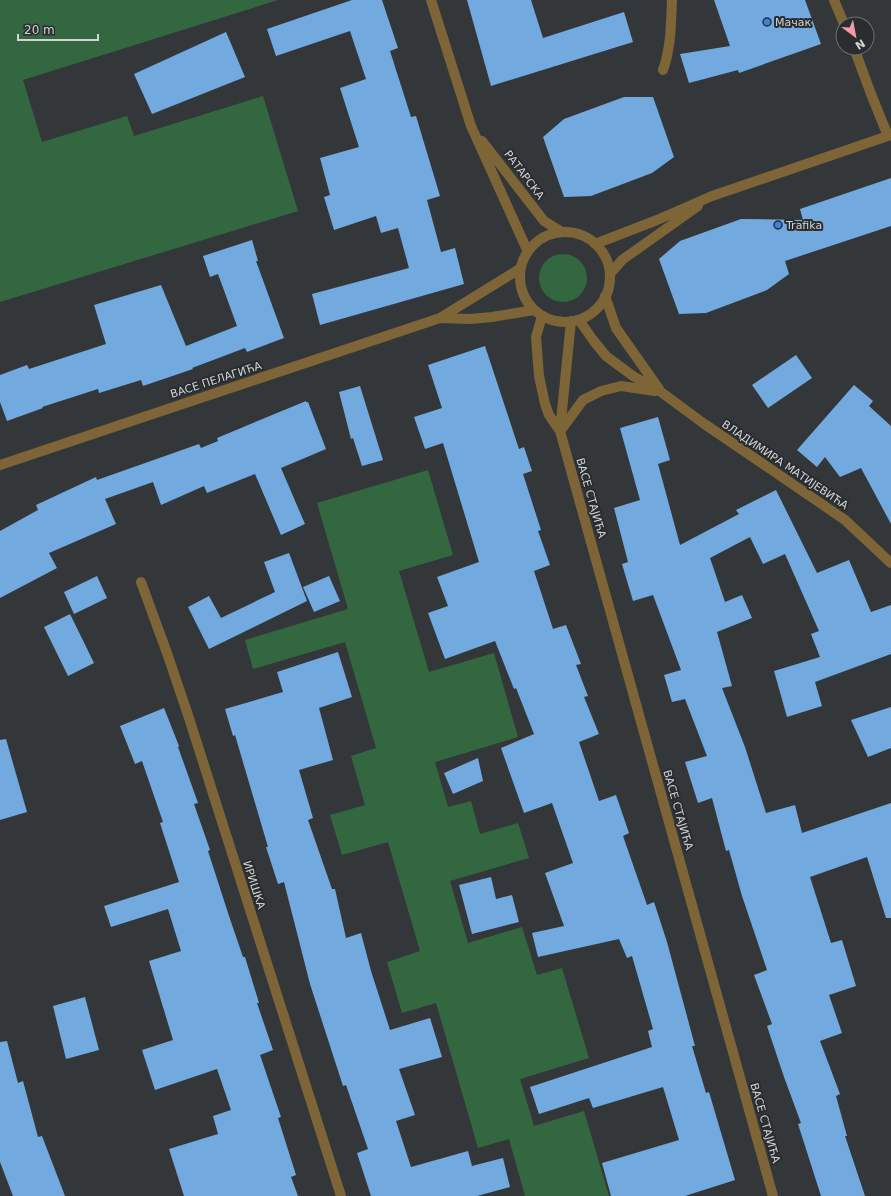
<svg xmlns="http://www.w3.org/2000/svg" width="891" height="1196" viewBox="0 0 891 1196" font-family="'DejaVu Sans',sans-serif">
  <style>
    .green { fill: #33673f }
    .building { fill: #72aae0 }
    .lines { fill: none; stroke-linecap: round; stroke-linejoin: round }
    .minor { stroke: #7e6537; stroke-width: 10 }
    .shop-dot { fill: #3f7fe0; stroke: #2a2d2f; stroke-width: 1.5 }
    .labels { text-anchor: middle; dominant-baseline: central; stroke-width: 4; stroke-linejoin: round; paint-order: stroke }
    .poi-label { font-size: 11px; fill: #d2d3d5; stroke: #2a2d2f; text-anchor: start }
    .street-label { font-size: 11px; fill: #d2d3d5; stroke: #2a2d2f }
  </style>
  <rect width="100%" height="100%" fill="#343739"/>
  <path class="green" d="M 0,0 L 278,0 L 23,80 L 42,142 L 127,116 L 134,136 L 263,96 L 298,211 L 0,302 Z
    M539 278a24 24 0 1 1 48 0a24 24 0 1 1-48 0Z
    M 428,470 L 453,555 L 399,571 L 429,672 L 494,653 L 518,737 L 435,762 L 448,807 L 471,801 L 480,834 L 518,823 L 529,858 L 450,881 L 468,943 L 522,927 L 537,975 L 562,968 L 589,1058 L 520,1079 L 534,1126 L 584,1111 L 609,1196 L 525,1196 L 509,1139 L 478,1148 L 436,1003 L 402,1013 L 387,962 L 420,951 L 388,842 L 342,855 L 330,815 L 365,805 L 351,756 L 376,748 L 345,642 L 253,669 L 245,640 L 348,609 L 317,503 Z"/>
  <path class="building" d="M 352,0 L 382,0 L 398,48 L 390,51 L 411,117 L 416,116 L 440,196 L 427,200 L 441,252 L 455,248 L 464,284 L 320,325 L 312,294 L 409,268 L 398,228 L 381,233 L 376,216 L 334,230 L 324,197 L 330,195 L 320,158 L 359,147 L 340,88 L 366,79 L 350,31 L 276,56 L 267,29 Z
    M 467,0 L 531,0 L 543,38 L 624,12 L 633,42 L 491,86 Z
    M 714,0 L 805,0 L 821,44 L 739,73 L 738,70 L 689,83 L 680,54 L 730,46 Z
    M 226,32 L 245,77 L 152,114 L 134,74 Z
    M 624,97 L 653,97 L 674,157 L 652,173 L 591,196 L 564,197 L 543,137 L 564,119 Z
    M 891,178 L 891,226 L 785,261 L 789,274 L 767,290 L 706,313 L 679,314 L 659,259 L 680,241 L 741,219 L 803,220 L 800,209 Z
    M 252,240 L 258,261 L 256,261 L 284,338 L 247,352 L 245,348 L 192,368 L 193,369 L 143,386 L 141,380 L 99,393 L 98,389 L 42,407 L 43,408 L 7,421 L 0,402 L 0,375 L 27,365 L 29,369 L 106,344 L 94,305 L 161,285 L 186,346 L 237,326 L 218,274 L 210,277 L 203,256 Z
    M 485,346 L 519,449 L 524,447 L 532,471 L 523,474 L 541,530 L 538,531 L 550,565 L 534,571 L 553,629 L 566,625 L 581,664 L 576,665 L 588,696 L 584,697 L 599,734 L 579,742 L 599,801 L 616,795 L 629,833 L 623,836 L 647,905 L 654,902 L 667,942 L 695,1046 L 692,1046 L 706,1093 L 709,1092 L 735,1180 L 685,1196 L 611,1196 L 602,1163 L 679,1140 L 663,1087 L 593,1108 L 589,1098 L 539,1114 L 530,1087 L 652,1047 L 648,1031 L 653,1029 L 632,956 L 627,958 L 619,939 L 538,957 L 532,933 L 564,926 L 545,873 L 573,863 L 552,803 L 524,813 L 501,748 L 534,734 L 516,688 L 514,689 L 495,641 L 445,659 L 428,613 L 448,606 L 437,577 L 479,562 L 443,443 L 425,449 L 414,417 L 442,408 L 428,365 Z
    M 796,355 L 812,378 L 768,408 L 752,385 Z
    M 854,385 L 873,401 L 869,406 L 891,426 L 891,524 L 861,468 L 840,477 L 825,457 L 817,467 L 797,450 Z
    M 360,386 L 383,460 L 362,466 L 353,438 L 351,439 L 339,392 Z
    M 306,401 L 306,402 L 308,402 L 326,449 L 281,468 L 305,524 L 281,535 L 255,474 L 207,493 L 204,486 L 161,505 L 153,482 L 105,499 L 116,524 L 49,553 L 57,568 L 0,598 L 0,531 L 38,510 L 36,505 L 96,477 L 97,480 L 199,444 L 201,448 L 218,441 L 217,438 Z
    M 658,417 L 670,460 L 658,464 L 680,545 L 739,514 L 736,510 L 776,490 L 817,573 L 849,560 L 871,612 L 891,605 L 891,654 L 815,682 L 822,706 L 787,717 L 774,671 L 820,657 L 811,634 L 819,631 L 785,554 L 763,564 L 750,537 L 710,558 L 725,602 L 742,595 L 752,618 L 717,632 L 732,686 L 722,688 L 745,747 L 766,813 L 795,805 L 802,833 L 891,803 L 891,918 L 886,918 L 867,857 L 810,877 L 831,943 L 842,940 L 856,986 L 829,995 L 842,1033 L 820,1041 L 840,1094 L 836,1096 L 847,1136 L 845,1136 L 865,1196 L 821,1196 L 798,1124 L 801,1123 L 784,1077 L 767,1026 L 772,1024 L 754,975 L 767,970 L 742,896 L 729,850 L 726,851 L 712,798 L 698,803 L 685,762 L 707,756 L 685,699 L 672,702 L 664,675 L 681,670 L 653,595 L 633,601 L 622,564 L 628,562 L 614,508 L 640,500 L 620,428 Z
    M 289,553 L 307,601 L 209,649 L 188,607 L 209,596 L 221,618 L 275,592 L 264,562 Z
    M 97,576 L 107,598 L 74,614 L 64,592 Z
    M 329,576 L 340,601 L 314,612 L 303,587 Z
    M 70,614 L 94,663 L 68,676 L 44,627 Z
    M 338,652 L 352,697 L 319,708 L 333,760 L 299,770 L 313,818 L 308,820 L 332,889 L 335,889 L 346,938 L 361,933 L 371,971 L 390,1030 L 430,1018 L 442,1057 L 399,1069 L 415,1115 L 396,1121 L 411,1167 L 468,1151 L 472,1166 L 503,1158 L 510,1187 L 477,1196 L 371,1196 L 357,1153 L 368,1149 L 346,1085 L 343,1086 L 310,984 L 284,882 L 278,884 L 266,847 L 268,847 L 235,735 L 233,736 L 225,709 L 283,692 L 277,672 Z
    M 891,707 L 891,748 L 868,757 L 851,720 Z
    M 164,708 L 179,746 L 178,747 L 198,803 L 194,804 L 210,850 L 208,851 L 229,916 L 243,957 L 245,957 L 259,1003 L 257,1003 L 273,1050 L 260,1055 L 281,1117 L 278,1118 L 296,1175 L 291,1177 L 298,1196 L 184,1196 L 169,1149 L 218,1134 L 213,1116 L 231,1110 L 217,1069 L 155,1090 L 142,1050 L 173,1040 L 149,961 L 181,951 L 168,909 L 111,927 L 104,906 L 179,882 L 160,823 L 163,822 L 142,761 L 135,764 L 120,726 Z
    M 6,739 L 27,812 L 0,820 L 0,740 Z
    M 478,758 L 483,781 L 453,794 L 444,773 Z
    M 491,877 L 496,899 L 512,895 L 519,922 L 472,934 L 459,885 Z
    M 85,997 L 99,1050 L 66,1059 L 53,1006 Z
    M 7,1041 L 18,1083 L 23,1081 L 38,1137 L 42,1136 L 65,1196 L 13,1196 L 0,1162 L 0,1042 Z"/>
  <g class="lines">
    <path class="minor" d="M 431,0 L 471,126 L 528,252
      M 834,0 L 844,24
      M 854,48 L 871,94 L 888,136
      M 663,70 C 671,48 671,24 672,0
      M 482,141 L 544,221 L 562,232
      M520 277a45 45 0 1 1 90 0a45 45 0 1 1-90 0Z
      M 595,244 L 657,220 L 712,196 L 891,135
      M 610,274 L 622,260 L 698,206
      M 605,296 L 616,328 L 659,389
      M 542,316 L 536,337 L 539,376 L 545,404 L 549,415 L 560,431
      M 440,318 L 470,319 L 492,317 L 534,310
      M 579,320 L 593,340 L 606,356 L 633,376 L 661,392 L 703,423 L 845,520 L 891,563
      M 571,321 L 560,431 L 773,1196
      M 561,430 L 583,400 L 601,391 L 621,386 L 655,391
      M 0,465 L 440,318 L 521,268
      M 141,582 L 167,653 L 189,718 L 341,1196"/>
  </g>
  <g class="shop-dot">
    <circle cx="767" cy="22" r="4"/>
    <circle cx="778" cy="225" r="4"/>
  </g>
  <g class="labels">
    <g class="poi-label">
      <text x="775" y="22">Мачак</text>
      <text x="786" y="225">Trafika</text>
    </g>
    <g class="street-label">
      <text transform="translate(524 175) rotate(53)">РАТАРСКА</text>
      <text transform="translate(216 380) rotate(-18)">ВАСЕ ПЕЛАГИЋА</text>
      <text transform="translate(785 465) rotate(34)">ВЛАДИМИРА МАТИЈЕВИЋА</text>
      <text transform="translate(591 498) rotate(74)">ВАСЕ СТАЈИЋА</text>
      <text transform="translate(678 810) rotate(74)">ВАСЕ СТАЈИЋА</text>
      <text transform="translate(254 885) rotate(72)">ИРИШКА</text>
      <text transform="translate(765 1123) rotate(74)">ВАСЕ СТАЈИЋА</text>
    </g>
  </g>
  <g transform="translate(855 36) rotate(148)"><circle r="19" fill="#2a2d2f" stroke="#6d6f71"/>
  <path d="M0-3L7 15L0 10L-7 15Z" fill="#f49aa5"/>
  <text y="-6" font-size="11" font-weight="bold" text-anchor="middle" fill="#d2d3d5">N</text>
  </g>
  <path d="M18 34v6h80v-6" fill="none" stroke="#d2d3d5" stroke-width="2"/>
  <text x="24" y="34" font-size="12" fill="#d2d3d5" stroke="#2a2d2f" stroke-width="3" paint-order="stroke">20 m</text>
</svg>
